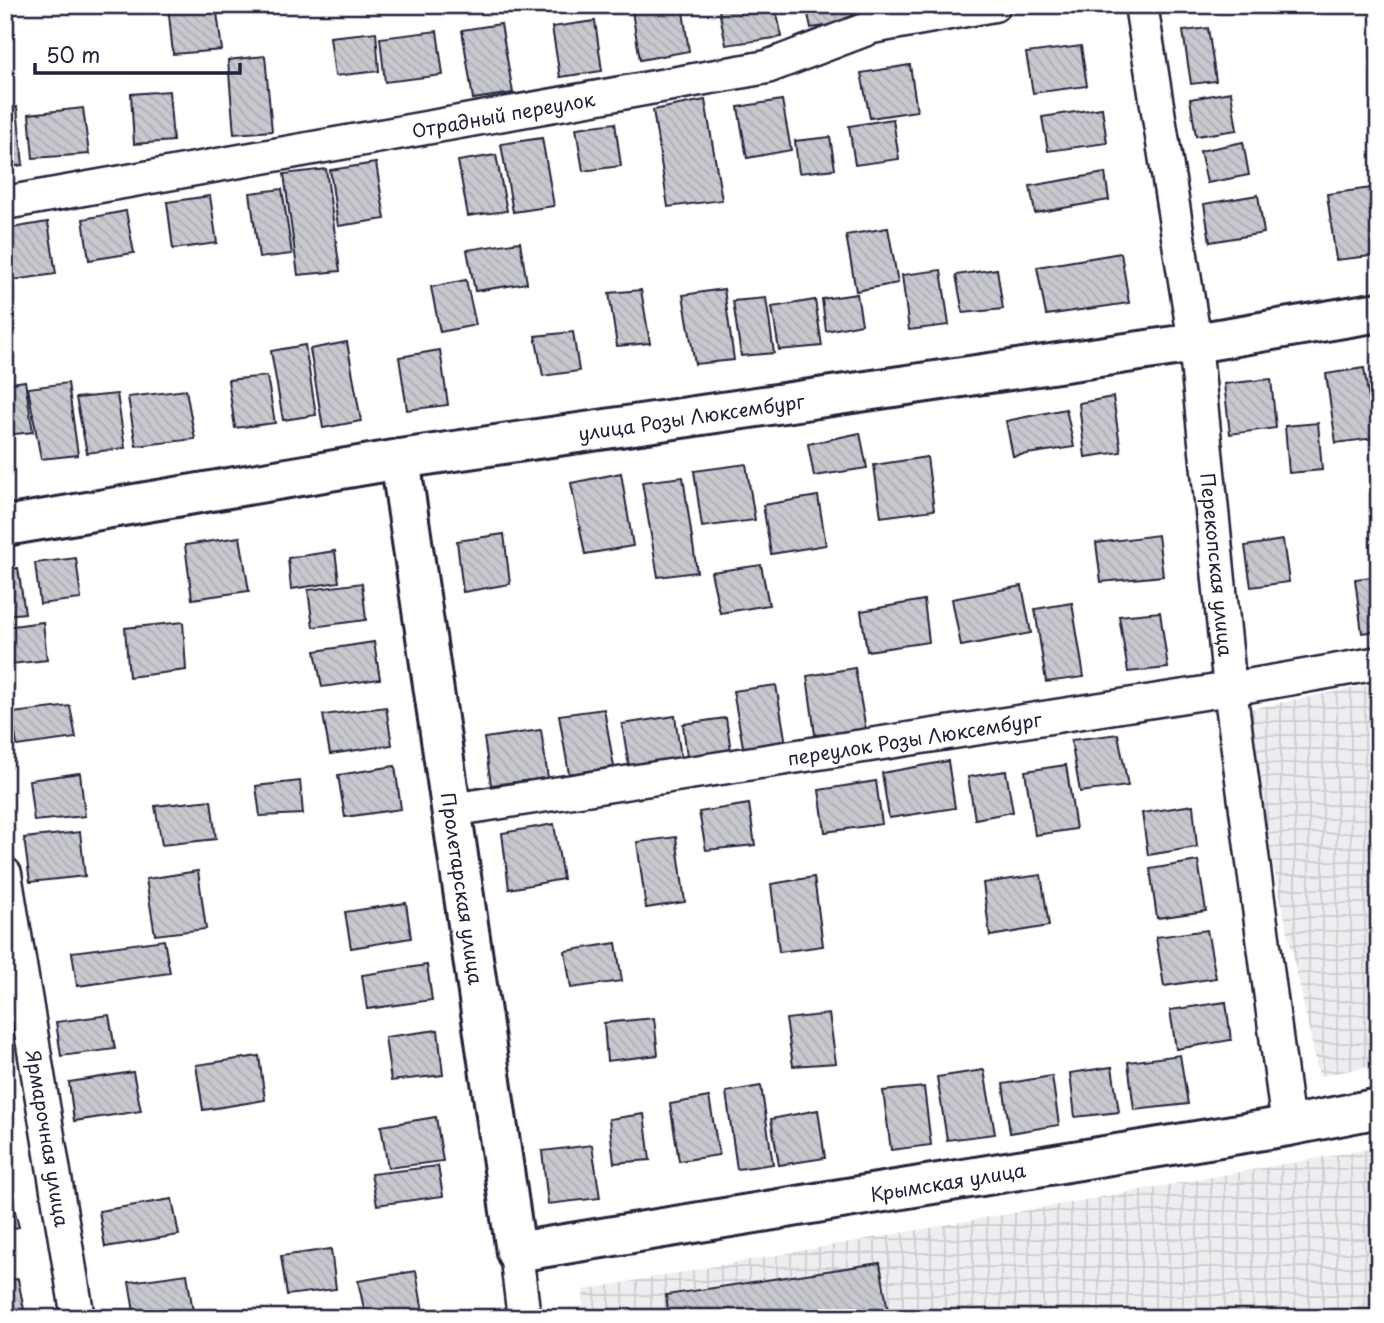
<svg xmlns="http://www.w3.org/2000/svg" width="1384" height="1323" viewBox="0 0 1384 1323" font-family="'Playpen Sans',sans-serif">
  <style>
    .industrial { fill: url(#industrial-grid) }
    .building { fill: url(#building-back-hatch); stroke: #22223b; stroke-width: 2 }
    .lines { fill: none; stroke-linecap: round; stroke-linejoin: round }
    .minor-casing { stroke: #22223b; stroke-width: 37 }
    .secondary-casing { stroke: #22223b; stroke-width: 44 }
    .minor { stroke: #fff; stroke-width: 32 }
    .secondary { stroke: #fff; stroke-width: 38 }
    .labels { text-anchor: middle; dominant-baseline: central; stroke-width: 5; stroke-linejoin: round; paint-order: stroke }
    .street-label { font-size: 19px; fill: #22223b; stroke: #fff }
  </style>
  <defs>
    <pattern id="industrial-grid" width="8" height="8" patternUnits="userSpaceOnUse" patternTransform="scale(1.75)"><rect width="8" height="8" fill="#eeeef1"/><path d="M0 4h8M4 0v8" fill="none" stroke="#ccccd0"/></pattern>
    <pattern id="building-back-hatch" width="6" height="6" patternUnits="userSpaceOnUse" patternTransform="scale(1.75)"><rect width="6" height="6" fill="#c8c8cf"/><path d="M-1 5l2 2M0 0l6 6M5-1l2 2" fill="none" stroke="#acacb3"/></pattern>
  </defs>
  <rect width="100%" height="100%" fill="#fff"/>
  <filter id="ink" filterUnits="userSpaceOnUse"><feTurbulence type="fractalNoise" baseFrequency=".0143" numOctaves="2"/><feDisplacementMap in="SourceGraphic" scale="14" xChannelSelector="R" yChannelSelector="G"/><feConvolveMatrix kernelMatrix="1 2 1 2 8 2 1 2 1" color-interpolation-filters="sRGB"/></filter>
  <g filter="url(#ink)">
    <path class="industrial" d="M 1379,683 L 1379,1065 L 1319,1076 L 1240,711 Z
      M 1379,1147 L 1379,1318 L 583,1318 L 583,1290 Z"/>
    <path class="building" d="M 168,5 L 216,5 L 222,50 L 173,54 Z
      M 631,5 L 682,5 L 689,51 L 640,60 Z
      M 718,5 L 775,5 L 782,37 L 726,45 Z
      M 806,5 L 850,5 L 854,22 L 811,28 Z
      M 595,21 L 602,71 L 560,77 L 552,27 Z
      M 501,24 L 513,93 L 473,99 L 462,30 Z
      M 1208,28 L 1216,81 L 1191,84 L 1183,31 Z
      M 437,31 L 443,75 L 385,82 L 380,38 Z
      M 376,32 L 379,71 L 335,76 L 330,37 Z
      M 1081,46 L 1087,86 L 1033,93 L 1026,53 Z
      M 265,56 L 272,131 L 234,134 L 228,60 Z
      M 910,65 L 917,111 L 870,118 L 861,73 Z
      M 169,91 L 173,141 L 134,144 L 131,94 Z
      M 1231,92 L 1237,130 L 1196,136 L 1190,99 Z
      M 705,100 L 722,200 L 668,207 L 653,110 Z
      M 782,100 L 791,150 L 747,158 L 738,107 Z
      M 17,107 L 23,165 L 5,168 L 5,109 Z
      M 83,108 L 89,154 L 33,158 L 29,114 Z
      M 1102,108 L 1107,143 L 1048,151 L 1042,117 Z
      M 893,119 L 899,159 L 855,165 L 849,126 Z
      M 615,123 L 621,166 L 583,171 L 576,128 Z
      M 830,137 L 835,169 L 799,173 L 795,141 Z
      M 542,138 L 554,206 L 513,212 L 501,144 Z
      M 1243,142 L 1249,175 L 1207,183 L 1200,151 Z
      M 496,155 L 507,211 L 468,216 L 458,161 Z
      M 376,163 L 385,219 L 338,226 L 330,170 Z
      M 326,169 L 340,271 L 298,275 L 284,174 Z
      M 1105,173 L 1109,200 L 1035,213 L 1030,186 Z
      M 1379,187 L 1379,255 L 1336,260 L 1327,194 Z
      M 282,189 L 292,254 L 259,258 L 250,193 Z
      M 1258,195 L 1264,233 L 1210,242 L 1204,204 Z
      M 210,196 L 217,243 L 173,249 L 167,202 Z
      M 126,211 L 134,253 L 89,260 L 83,219 Z
      M 48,222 L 56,274 L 6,281 L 5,229 Z
      M 888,228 L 898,283 L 856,291 L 846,235 Z
      M 520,242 L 527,283 L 475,291 L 467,250 Z
      M 1121,253 L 1129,303 L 1046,315 L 1037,267 Z
      M 997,269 L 1003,309 L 963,313 L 956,275 Z
      M 941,270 L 949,325 L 909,330 L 902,275 Z
      M 466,280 L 476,325 L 440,332 L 431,287 Z
      M 724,289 L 734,360 L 695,364 L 683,295 Z
      M 641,290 L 650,343 L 617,346 L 609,293 Z
      M 857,294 L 862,324 L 826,331 L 822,299 Z
      M 766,298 L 774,353 L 741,356 L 733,301 Z
      M 815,300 L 822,346 L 779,350 L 772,307 Z
      M 573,332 L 579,371 L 543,376 L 535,336 Z
      M 347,342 L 361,421 L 323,428 L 310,349 Z
      M 305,345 L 316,415 L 283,420 L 271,351 Z
      M 440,350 L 448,405 L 407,410 L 399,357 Z
      M 1364,368 L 1375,438 L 1336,443 L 1326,374 Z
      M 267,376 L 275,423 L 235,428 L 228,380 Z
      M 1271,379 L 1276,428 L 1230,434 L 1224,384 Z
      M 25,381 L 33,432 L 5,435 L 5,384 Z
      M 68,383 L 78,455 L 41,459 L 28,388 Z
      M 186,390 L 195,439 L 136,446 L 128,397 Z
      M 117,394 L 125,448 L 87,453 L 76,398 Z
      M 1113,397 L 1121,452 L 1085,457 L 1079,403 Z
      M 1066,409 L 1074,447 L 1013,456 L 1006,421 Z
      M 1318,423 L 1322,470 L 1289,473 L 1285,426 Z
      M 860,433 L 867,468 L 814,476 L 808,444 Z
      M 927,457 L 934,510 L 881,517 L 874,465 Z
      M 746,464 L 755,520 L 702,527 L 694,471 Z
      M 621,473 L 633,546 L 585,554 L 571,483 Z
      M 683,477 L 697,572 L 658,577 L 642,482 Z
      M 818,496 L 826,545 L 771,554 L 763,505 Z
      M 504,534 L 510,584 L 463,592 L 457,541 Z
      M 1158,535 L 1163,576 L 1101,582 L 1096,543 Z
      M 240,537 L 249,591 L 192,599 L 185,545 Z
      M 1283,540 L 1289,582 L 1251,587 L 1245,546 Z
      M 335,551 L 339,582 L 291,589 L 288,558 Z
      M 76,558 L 81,599 L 40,604 L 35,563 Z
      M 761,565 L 769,605 L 720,613 L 711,572 Z
      M 18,568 L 25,613 L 5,615 L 5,570 Z
      M 1379,576 L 1379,631 L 1362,633 L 1355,579 Z
      M 362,583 L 366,620 L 313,627 L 308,590 Z
      M 1022,586 L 1031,633 L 961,646 L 952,599 Z
      M 924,600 L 929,642 L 867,651 L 861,611 Z
      M 1072,603 L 1084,677 L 1046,682 L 1035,609 Z
      M 1160,612 L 1168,668 L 1128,672 L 1119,616 Z
      M 43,622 L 47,660 L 11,664 L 5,627 Z
      M 183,622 L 186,670 L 129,677 L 125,628 Z
      M 374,642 L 380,679 L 322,687 L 315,651 Z
      M 855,668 L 866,730 L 815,735 L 807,676 Z
      M 776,685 L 786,744 L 744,752 L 733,691 Z
      M 70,706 L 76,738 L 17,746 L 12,713 Z
      M 386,707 L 392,745 L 330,754 L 323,715 Z
      M 604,709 L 614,767 L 569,774 L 559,715 Z
      M 675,716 L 681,758 L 629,766 L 622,724 Z
      M 726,718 L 731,751 L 687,757 L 683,724 Z
      M 541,730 L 548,778 L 491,785 L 484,738 Z
      M 1118,734 L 1128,786 L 1080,792 L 1071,740 Z
      M 948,761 L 955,808 L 889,818 L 882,773 Z
      M 1066,765 L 1076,829 L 1035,835 L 1025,771 Z
      M 395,766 L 401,809 L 345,817 L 338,775 Z
      M 1006,771 L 1013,812 L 975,819 L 968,777 Z
      M 80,773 L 85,816 L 34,821 L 29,780 Z
      M 300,781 L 303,814 L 260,816 L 256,786 Z
      M 876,781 L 882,824 L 825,832 L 819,790 Z
      M 211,800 L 216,839 L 162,845 L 155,806 Z
      M 749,804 L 755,845 L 706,850 L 699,812 Z
      M 1193,805 L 1197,847 L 1148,855 L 1142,813 Z
      M 554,824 L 563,879 L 509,889 L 502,833 Z
      M 80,832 L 85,876 L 30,882 L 24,838 Z
      M 676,837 L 685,902 L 646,908 L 637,842 Z
      M 1198,861 L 1206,911 L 1157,918 L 1150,869 Z
      M 198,871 L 206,929 L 155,935 L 146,879 Z
      M 1041,875 L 1049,926 L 990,936 L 983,883 Z
      M 814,877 L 823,946 L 779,952 L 771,884 Z
      M 406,903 L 411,938 L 351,948 L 345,912 Z
      M 1207,930 L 1216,978 L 1164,986 L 1156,937 Z
      M 164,940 L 170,973 L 77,986 L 72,952 Z
      M 616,943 L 622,981 L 571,988 L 565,951 Z
      M 427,965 L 432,1000 L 367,1009 L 362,975 Z
      M 1226,1002 L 1231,1040 L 1176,1049 L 1170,1010 Z
      M 829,1014 L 836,1063 L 793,1066 L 786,1019 Z
      M 109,1015 L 115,1049 L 61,1056 L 56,1022 Z
      M 654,1018 L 658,1055 L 607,1061 L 604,1023 Z
      M 438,1030 L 443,1075 L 391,1081 L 385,1037 Z
      M 1180,1055 L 1188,1104 L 1134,1110 L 1128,1062 Z
      M 259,1056 L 265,1100 L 203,1110 L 196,1065 Z
      M 1112,1067 L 1119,1112 L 1075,1117 L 1070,1073 Z
      M 984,1070 L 995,1134 L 947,1140 L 937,1077 Z
      M 133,1072 L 141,1111 L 74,1121 L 69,1082 Z
      M 1052,1076 L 1059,1125 L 1010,1133 L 1003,1084 Z
      M 761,1086 L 773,1164 L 737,1169 L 726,1092 Z
      M 924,1087 L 931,1145 L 891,1150 L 883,1091 Z
      M 709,1097 L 719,1155 L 679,1161 L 670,1104 Z
      M 818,1110 L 825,1158 L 779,1165 L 771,1119 Z
      M 644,1114 L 650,1160 L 614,1163 L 609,1119 Z
      M 436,1117 L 443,1161 L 388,1168 L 381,1126 Z
      M 592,1145 L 600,1198 L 548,1204 L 542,1151 Z
      M 5,1157 L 11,1180 L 5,1181 Z
      M 438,1166 L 443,1196 L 377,1205 L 371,1174 Z
      M 8,1185 L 19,1227 L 5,1230 L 5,1186 Z
      M 172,1199 L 179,1235 L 105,1247 L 99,1211 Z
      M 331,1249 L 336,1289 L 287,1295 L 281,1256 Z
      M 880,1263 L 889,1318 L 669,1318 L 666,1295 Z
      M 416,1271 L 424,1318 L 366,1318 L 358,1281 Z
      M 187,1274 L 194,1318 L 135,1318 L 129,1282 Z
      M 18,1279 L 25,1315 L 5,1318 L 5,1281 Z
      M 480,1312 L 480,1318 L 448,1318 Z"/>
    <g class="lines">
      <g class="minor-casing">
        <g id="minor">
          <path id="s1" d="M 1141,5 L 1195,343 L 1230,689 L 1288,1126"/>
          <path id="s2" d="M 5,203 L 767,67 L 872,27 L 994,5"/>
          <path id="s3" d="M 451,810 L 1230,689 L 1379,663"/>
          <path id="s4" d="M 5,874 L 78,1318"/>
          <path d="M 516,1252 L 524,1318"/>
        </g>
      </g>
      <g class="secondary-casing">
        <g id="secondary">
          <path id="s5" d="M 400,459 L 516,1252 L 1288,1126 L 1379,1108"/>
          <path id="s6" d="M 5,526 L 400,459 L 1195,343 L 1379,312"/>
        </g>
      </g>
      <use href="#minor" class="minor"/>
      <use href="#secondary" class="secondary"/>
    </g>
  </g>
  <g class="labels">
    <g class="street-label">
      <text stroke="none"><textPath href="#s2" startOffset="506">Отрадный переулок</textPath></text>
      <text stroke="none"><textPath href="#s6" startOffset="695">улица Розы Люксембург</textPath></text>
      <text stroke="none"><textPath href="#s1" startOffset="565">Перекопская улица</textPath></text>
      <text stroke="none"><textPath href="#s3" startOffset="469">переулок Розы Люксембург</textPath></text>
      <text stroke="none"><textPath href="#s5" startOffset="434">Пролетарская улица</textPath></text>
      <text stroke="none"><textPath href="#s4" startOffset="268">Ярмарочная улица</textPath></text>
      <text stroke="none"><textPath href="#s5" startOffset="1239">Крымская улица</textPath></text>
    </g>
  </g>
  <rect width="1384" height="1323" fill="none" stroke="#fff" stroke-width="28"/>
  <rect x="14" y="14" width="1356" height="1295" fill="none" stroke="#22223b" stroke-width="2.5" filter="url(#ink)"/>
  <path d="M35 63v10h205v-10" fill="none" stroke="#22223b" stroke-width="3.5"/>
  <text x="46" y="63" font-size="21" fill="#22223b" stroke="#ffffff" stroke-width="5" paint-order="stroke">50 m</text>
</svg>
